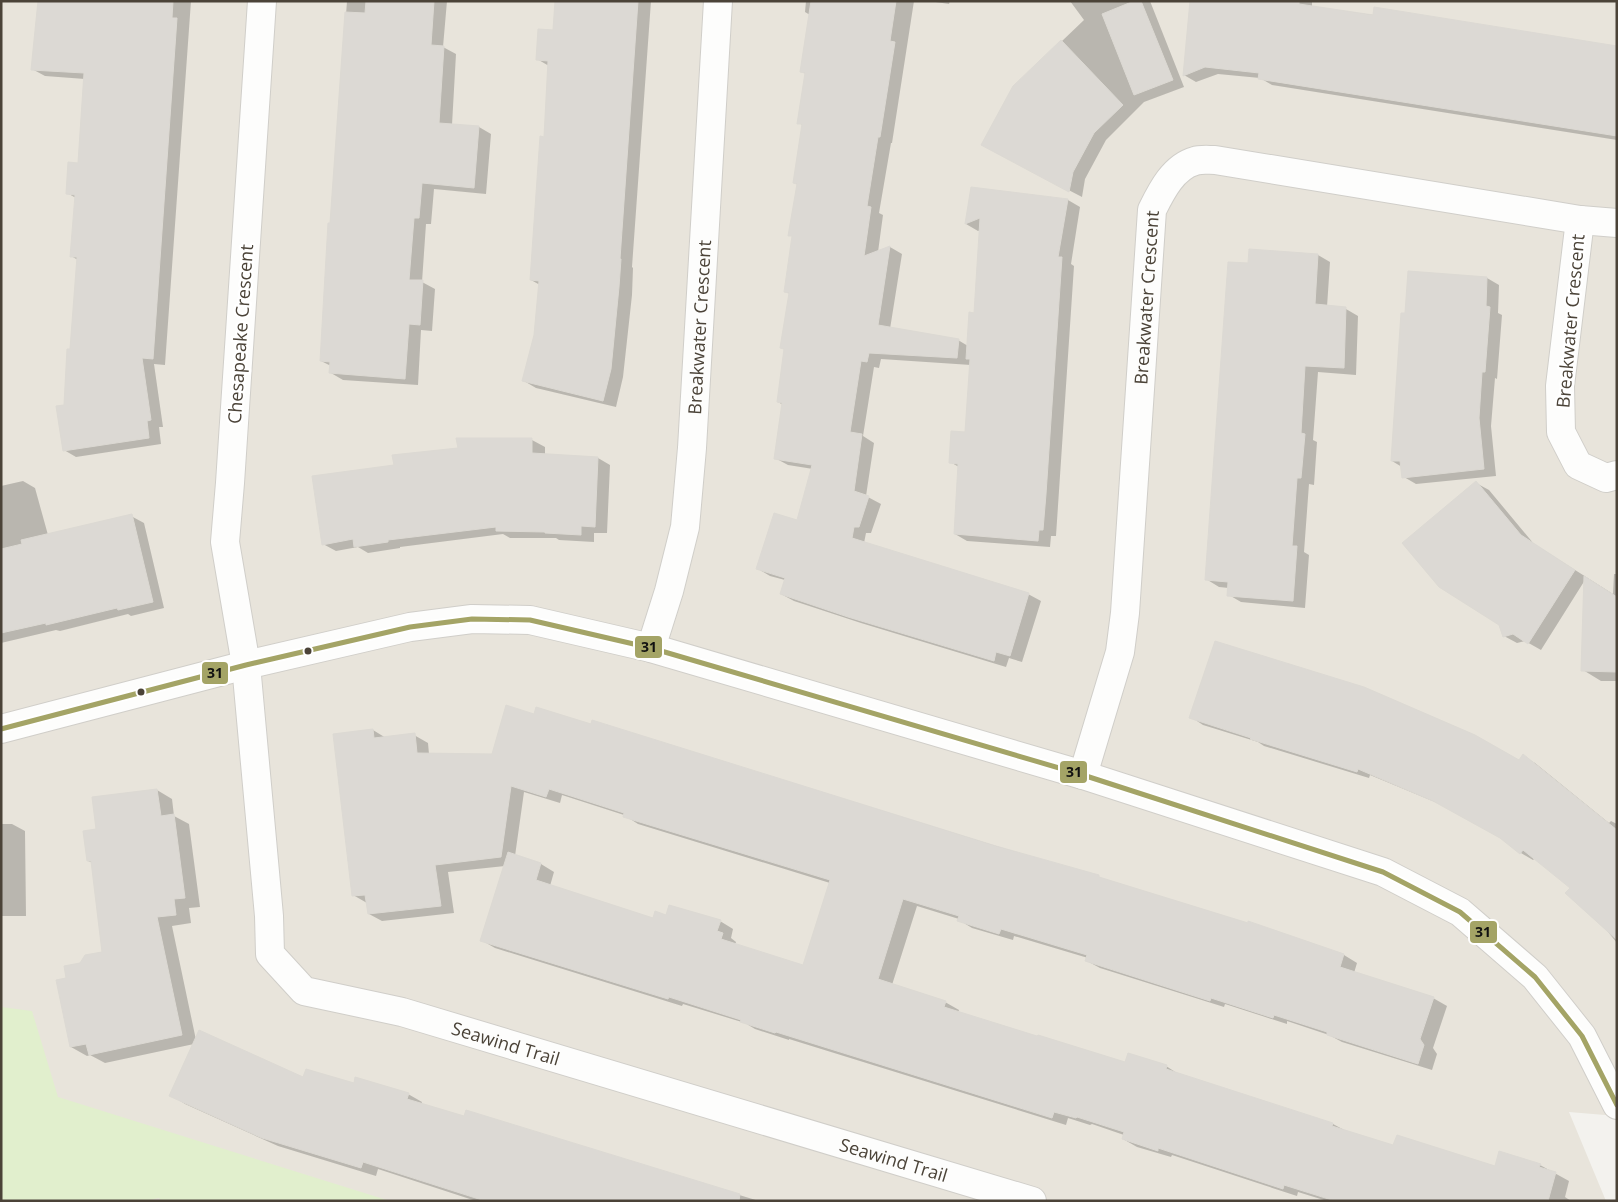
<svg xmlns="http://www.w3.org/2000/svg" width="1618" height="1202" viewBox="0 0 1618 1202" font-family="'Open Sans',sans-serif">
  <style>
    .residential { fill: #e8e4db }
    .green { fill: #e1efcd }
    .shadow { fill: #0003; fill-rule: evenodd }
    .building { fill: #dcd9d4; stroke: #dcd9d3 }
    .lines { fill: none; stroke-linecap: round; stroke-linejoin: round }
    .minor-casing { stroke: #d0cec9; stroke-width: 30 }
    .minor { stroke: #fdfdfc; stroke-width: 28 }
    .bus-1-casing { stroke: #fff; stroke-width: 9 }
    .bus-1 { stroke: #a4a466; stroke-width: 5 }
    .bus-dot { fill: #4b4338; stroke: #fff; stroke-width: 2 }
    .labels { text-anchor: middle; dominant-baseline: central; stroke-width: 5; stroke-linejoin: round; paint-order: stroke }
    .street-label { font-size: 18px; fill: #4b4338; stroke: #fff }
    .line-badge { stroke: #fff; stroke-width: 2 }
    .pale-badge-label { font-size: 14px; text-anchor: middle; font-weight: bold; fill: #111 }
  </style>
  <rect width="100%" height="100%" fill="#f3f2ee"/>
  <path class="residential" d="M 1,1 L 1617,1 L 1617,1116 L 1569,1112 L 1606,1201 L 1,1201 Z"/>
  <path class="green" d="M 1,1007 L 32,1011 L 58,1097 L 390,1201 L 161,1201 L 159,1198 L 144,1201 L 1,1201 Z"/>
  <path class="shadow" d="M 102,1 L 191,1 L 165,365 L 154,364 L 163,427 L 159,427 L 161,444 L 76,457 L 64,450 L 66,406 L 78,260 L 71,256 L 76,198 L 67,193 L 79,164 L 85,79 L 45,76 L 32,69 Z
    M 347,1 L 447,1 L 443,47 L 456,54 L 452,125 L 479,127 L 491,134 L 486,194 L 434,189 L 431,224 L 426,224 L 422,282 L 435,289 L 432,331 L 421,330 L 418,385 L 343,380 L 331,373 L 331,366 L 321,361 Z
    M 557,1 L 651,1 L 632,267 L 633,268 L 632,295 L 623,377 L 616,407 L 536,388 L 524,381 L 535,336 L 540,285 L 531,280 L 545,138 L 549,66 L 537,59 L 555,31 Z
    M 806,1 L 914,1 L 892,143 L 891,143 L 879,213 L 883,215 L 878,252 L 890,247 L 902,254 L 890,329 L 958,340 L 968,346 L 975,314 L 981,230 L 978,231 L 966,224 L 972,189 L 1068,200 L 1080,207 L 1071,264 L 1074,266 L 1056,536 L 1051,536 L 1050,547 L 967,541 L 955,534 L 959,467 L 950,462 L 966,433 L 971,365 L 881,359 L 879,368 L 874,367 L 863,436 L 874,443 L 866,496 L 881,504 L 871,533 L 866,533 L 864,543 L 1028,594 L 1041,601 L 1022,662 L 1009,658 L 1006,667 L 861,623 L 794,601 L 781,594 L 785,580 L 770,576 L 758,569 L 798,522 L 813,469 L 788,465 L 775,458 L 783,405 L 778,402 L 786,350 L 781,347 L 790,294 L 785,291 L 794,237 L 790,235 L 798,185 L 794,182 L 803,125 L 798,123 L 806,74 L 801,71 L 810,15 L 805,12 Z
    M 929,1 L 950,1 L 949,4 Z
    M 1070,1 L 1150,1 L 1184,87 L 1144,102 L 1106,140 L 1085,179 L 1082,197 L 995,152 L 1014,87 L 1084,20 Z
    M 1191,1 L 1312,1 L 1312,7 L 1617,47 L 1617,140 L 1272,85 L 1260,78 L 1218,74 L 1196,82 L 1184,75 Z
    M 1318,255 L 1330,262 L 1327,307 L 1346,309 L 1358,316 L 1356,375 L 1318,372 L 1313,440 L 1317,442 L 1314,485 L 1309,484 L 1304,552 L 1309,555 L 1305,608 L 1241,602 L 1229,595 L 1229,588 L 1219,587 L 1206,579 L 1249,264 Z
    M 1487,278 L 1499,285 L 1498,313 L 1502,315 L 1497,379 L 1495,378 L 1491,426 L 1496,476 L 1416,484 L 1404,477 L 1402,467 L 1392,461 L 1407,314 Z
    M 458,439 L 532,440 L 545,447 L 545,455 L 598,458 L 610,465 L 607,533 L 594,533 L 594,542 L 559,540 L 556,538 L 510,538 L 503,534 L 400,547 L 400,548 L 368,553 L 358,547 L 336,551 L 323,544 L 395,466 L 460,449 Z
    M 23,481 L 35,488 L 48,535 L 131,516 L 144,523 L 164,608 L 131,616 L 128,614 L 60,631 L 56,630 L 1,643 L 1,486 Z
    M 1476,483 L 1489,490 L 1534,544 L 1613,594 L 1614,574 L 1617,574 L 1617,681 L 1601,681 L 1583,670 L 1585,580 L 1541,650 L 1525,641 L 1517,643 L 1504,636 Z
    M 534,715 L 592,726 L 593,722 L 1298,939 L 1305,943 L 1344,955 L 1357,963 L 1354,973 L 1433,998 L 1447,1006 L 1433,1048 L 1437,1054 L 1432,1070 L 1342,1042 L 1329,1035 L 1287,1021 L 1287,1024 L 1225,1004 L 1224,1007 L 1100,968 L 1087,961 L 1088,958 L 1014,936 L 1013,940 L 972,928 L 959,920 L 959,919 L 917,906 L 892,985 L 945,1002 L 959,1010 L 958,1013 L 1126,1063 L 1166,1066 L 1180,1075 L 1333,1124 L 1346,1131 L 1394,1147 L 1495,1167 L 1540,1165 L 1569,1181 L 1565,1197 L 1571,1201 L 1327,1201 L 1298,1192 L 1297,1196 L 1172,1155 L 1171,1157 L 1137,1147 L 1123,1139 L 1124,1135 L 1092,1124 L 1090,1125 L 1068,1118 L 1066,1125 L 789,1039 L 789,1040 L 755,1029 L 745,1023 L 683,1004 L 682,1006 L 495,948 L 481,940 L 505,866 L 448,872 L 454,913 L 382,921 L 369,914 L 367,903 L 353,895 L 373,730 L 386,738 L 414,735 L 428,743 L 429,754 L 493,755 ZM 524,792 L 560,803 L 562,795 L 624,815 L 638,824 L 830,883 L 804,966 L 735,945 L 736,942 L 731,938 L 733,929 L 720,921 L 667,916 L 654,919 L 550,886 L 554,872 L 541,864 L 515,856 Z
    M 1191,717 L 1520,761 L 1523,756 L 1535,763 L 1609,823 L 1611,821 L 1617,824 L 1617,943 L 1572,888 L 1535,858 L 1533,860 L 1521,853 L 1502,838 L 1447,807 L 1370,775 L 1369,778 L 1264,746 L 1258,742 L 1203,725 Z
    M 157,790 L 172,799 L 174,816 L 189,824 L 200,907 L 189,908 L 191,923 L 172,926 L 196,1040 L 304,1078 L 354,1084 L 408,1094 L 422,1102 L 421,1105 L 465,1117 L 466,1112 L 759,1201 L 476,1201 L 378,1169 L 376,1176 L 278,1146 L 185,1104 L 171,1095 L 194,1044 L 105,1063 L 90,1055 L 87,1056 L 71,1047 L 81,964 L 103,953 L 93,863 L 88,861 L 97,830 Z
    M 1,824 L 12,824 L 25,831 L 26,916 L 1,916 Z"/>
  <path class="building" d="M 38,1 L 173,1 L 172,18 L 177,18 L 153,359 L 142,358 L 151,420 L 147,421 L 149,438 L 63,451 L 56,406 L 64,405 L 67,349 L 70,349 L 77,257 L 70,257 L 75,195 L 66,194 L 68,162 L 78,163 L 84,73 L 31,70 Z
    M 366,1 L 434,1 L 431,45 L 444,46 L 439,123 L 479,126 L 474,188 L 422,183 L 419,218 L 414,218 L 409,280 L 423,280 L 420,325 L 409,324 L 405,379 L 329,373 L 330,362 L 320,361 L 328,223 L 330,223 L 345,12 L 365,13 Z
    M 555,1 L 638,1 L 620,259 L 621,259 L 619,287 L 611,369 L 603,401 L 522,381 L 534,335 L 539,281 L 530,280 L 540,136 L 544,137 L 548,61 L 536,60 L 538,29 L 553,30 Z
    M 811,1 L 896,1 L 890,41 L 895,42 L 880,137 L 878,137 L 867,206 L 871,207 L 864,256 L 890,246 L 878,325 L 959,339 L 957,358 L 869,353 L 867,362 L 861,361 L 850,432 L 862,434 L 854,491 L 869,496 L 859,527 L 854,527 L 852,538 L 1029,593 L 1010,656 L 996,652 L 994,661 L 848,617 L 780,594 L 785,578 L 756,569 L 774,513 L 797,520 L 812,465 L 774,459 L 782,403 L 777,402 L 784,349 L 780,348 L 789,293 L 784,292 L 792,236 L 788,236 L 797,184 L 793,183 L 802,124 L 797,124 L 805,73 L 800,72 Z
    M 1134,1 L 1141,1 L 1173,80 L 1134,95 L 1102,14 Z
    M 1190,1 L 1299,1 L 1299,4 L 1373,15 L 1374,7 L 1617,46 L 1617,136 L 1258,79 L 1259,73 L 1205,67 L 1183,76 Z
    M 1061,40 L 1123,105 L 1094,133 L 1073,172 L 1069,192 L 981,145 L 1013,86 Z
    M 971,187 L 1068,199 L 1058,257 L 1062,257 L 1046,494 L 1043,530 L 1039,530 L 1038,541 L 954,534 L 958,464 L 949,463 L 951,431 L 965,432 L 970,359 L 966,359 L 969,312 L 974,313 L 980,218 L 965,224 Z
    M 1249,249 L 1318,254 L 1315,304 L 1346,307 L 1344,368 L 1305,366 L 1301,433 L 1305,434 L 1301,478 L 1297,478 L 1292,546 L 1297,546 L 1293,601 L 1227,596 L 1228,582 L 1205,580 L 1228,262 L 1248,263 Z
    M 1408,271 L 1487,277 L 1486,306 L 1490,307 L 1485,372 L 1482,372 L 1479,418 L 1484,469 L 1402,478 L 1400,461 L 1391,461 L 1401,313 L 1405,313 Z
    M 456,438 L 532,438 L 532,453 L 598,457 L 595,527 L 581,526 L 581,535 L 545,533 L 545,532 L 496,531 L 496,527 L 388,540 L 388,542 L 354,547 L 353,539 L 322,545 L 312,476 L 394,465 L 392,455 L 458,448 Z
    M 1476,481 L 1521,535 L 1575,570 L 1528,644 L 1513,634 L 1503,637 L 1499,625 L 1439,587 L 1402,543 Z
    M 132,514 L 153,602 L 118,610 L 117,608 L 46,625 L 46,623 L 1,633 L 1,549 L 22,544 L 21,540 Z
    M 1584,576 L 1617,597 L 1617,672 L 1581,671 Z
    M 1215,641 L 1364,687 L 1475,735 L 1519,760 L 1523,754 L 1617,830 L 1617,940 L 1565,893 L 1570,888 L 1523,850 L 1520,854 L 1500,838 L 1433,801 L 1358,769 L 1357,772 L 1250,739 L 1251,738 L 1189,718 Z
    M 506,705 L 534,714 L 536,707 L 591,724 L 592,720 L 996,846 L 1099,875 L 1099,877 L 1248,923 L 1248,921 L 1344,954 L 1340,967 L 1434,997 L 1420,1039 L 1424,1045 L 1418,1064 L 1327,1035 L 1327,1032 L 1274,1015 L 1273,1018 L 1211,998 L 1210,1001 L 1085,961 L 1087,955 L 1001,929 L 999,934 L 957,921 L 959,916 L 903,899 L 878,979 L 946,1001 L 944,1007 L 1037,1036 L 1038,1035 L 1125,1062 L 1128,1053 L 1167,1065 L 1166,1069 L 1333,1123 L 1332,1126 L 1393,1145 L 1397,1135 L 1495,1166 L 1499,1151 L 1541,1164 L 1539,1167 L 1556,1172 L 1548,1201 L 1335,1201 L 1284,1185 L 1283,1189 L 1158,1148 L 1158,1151 L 1122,1139 L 1124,1132 L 1077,1117 L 1076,1118 L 1054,1112 L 1052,1118 L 776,1032 L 775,1033 L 740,1022 L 741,1020 L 669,997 L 668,999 L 480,941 L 508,852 L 541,863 L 536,880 L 653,918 L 655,911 L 666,915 L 669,905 L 721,920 L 717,931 L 723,933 L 721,939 L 803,965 L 830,880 L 623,817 L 624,813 L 549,789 L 546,797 L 511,786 L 501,857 L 435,865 L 441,906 L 368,914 L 365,895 L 352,896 L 333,734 L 373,729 L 374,738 L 415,733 L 417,753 L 492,754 Z
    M 157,789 L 161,816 L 174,814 L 185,898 L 174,899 L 176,915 L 157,917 L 182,1035 L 89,1055 L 86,1044 L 70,1047 L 56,980 L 66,978 L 64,966 L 80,963 L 85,955 L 102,952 L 91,861 L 87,861 L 83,831 L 96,829 L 92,797 Z
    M 199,1030 L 303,1077 L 306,1069 L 354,1083 L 355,1077 L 409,1093 L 407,1099 L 464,1116 L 466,1110 L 740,1194 L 739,1201 L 485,1201 L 363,1162 L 361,1168 L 262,1138 L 169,1096 Z"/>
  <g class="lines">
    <g class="minor-casing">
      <g id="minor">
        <path id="s1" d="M 262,1 L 230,483 L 225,542 L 246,665 L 269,916 L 270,954 L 304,991 L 402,1012 L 1032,1201"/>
        <path d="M 1580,220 L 1560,386 L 1561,432 L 1578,465 L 1606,478 L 1617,475"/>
        <path id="s2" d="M 651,648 L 669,591 L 685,527 L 692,448 L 718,1"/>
        <path d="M 1,729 L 246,665 L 410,627 L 472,619 L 530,620 L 651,648 L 1083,775 L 1383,872 L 1460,912 L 1535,977 L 1582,1036 L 1617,1105"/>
        <path id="s3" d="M 1083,775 L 1120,652 L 1125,613 L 1152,210 C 1161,192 1173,167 1195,161 C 1201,159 1208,160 1215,160 L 1580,220 L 1617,223"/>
      </g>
    </g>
    <use href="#minor" class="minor"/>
    <g class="bus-1-casing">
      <path id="bus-1" d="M 1,729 L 246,665 L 410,627 L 472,619 L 530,620 L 651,648 L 1083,775 L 1383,872 L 1460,912 L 1535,977 L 1582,1036 L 1617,1105"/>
    </g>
    <use href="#bus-1" class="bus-1"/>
  </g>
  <g class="bus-dot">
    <circle cx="308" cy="651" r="4.5"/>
    <circle cx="141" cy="692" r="4.5"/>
  </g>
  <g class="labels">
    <g class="street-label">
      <text stroke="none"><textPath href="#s3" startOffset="484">Breakwater Crescent</textPath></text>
      <text transform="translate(1570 321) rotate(-85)">Breakwater Crescent</text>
      <text stroke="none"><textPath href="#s2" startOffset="326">Breakwater Crescent</textPath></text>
      <text transform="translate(240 334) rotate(-86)">Chesapeake Crescent</text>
      <text stroke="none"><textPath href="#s1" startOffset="1216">Seawind Trail</textPath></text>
      <text stroke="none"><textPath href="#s1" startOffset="1621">Seawind Trail</textPath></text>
    </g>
  </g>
  <g class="line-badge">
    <rect x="634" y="635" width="29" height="24" rx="5" fill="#a4a466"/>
    <rect x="201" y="661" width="28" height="24" rx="5" fill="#a4a466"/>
    <rect x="1059" y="760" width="29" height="24" rx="5" fill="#a4a466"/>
    <rect x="1469" y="920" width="29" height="24" rx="5" fill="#a4a466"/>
  </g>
  <g class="pale-badge-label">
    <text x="649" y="652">31</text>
    <text x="215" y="678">31</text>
    <text x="1074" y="777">31</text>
    <text x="1483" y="937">31</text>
  </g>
  <rect width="1618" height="1202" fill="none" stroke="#4b4338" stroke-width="5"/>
</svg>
